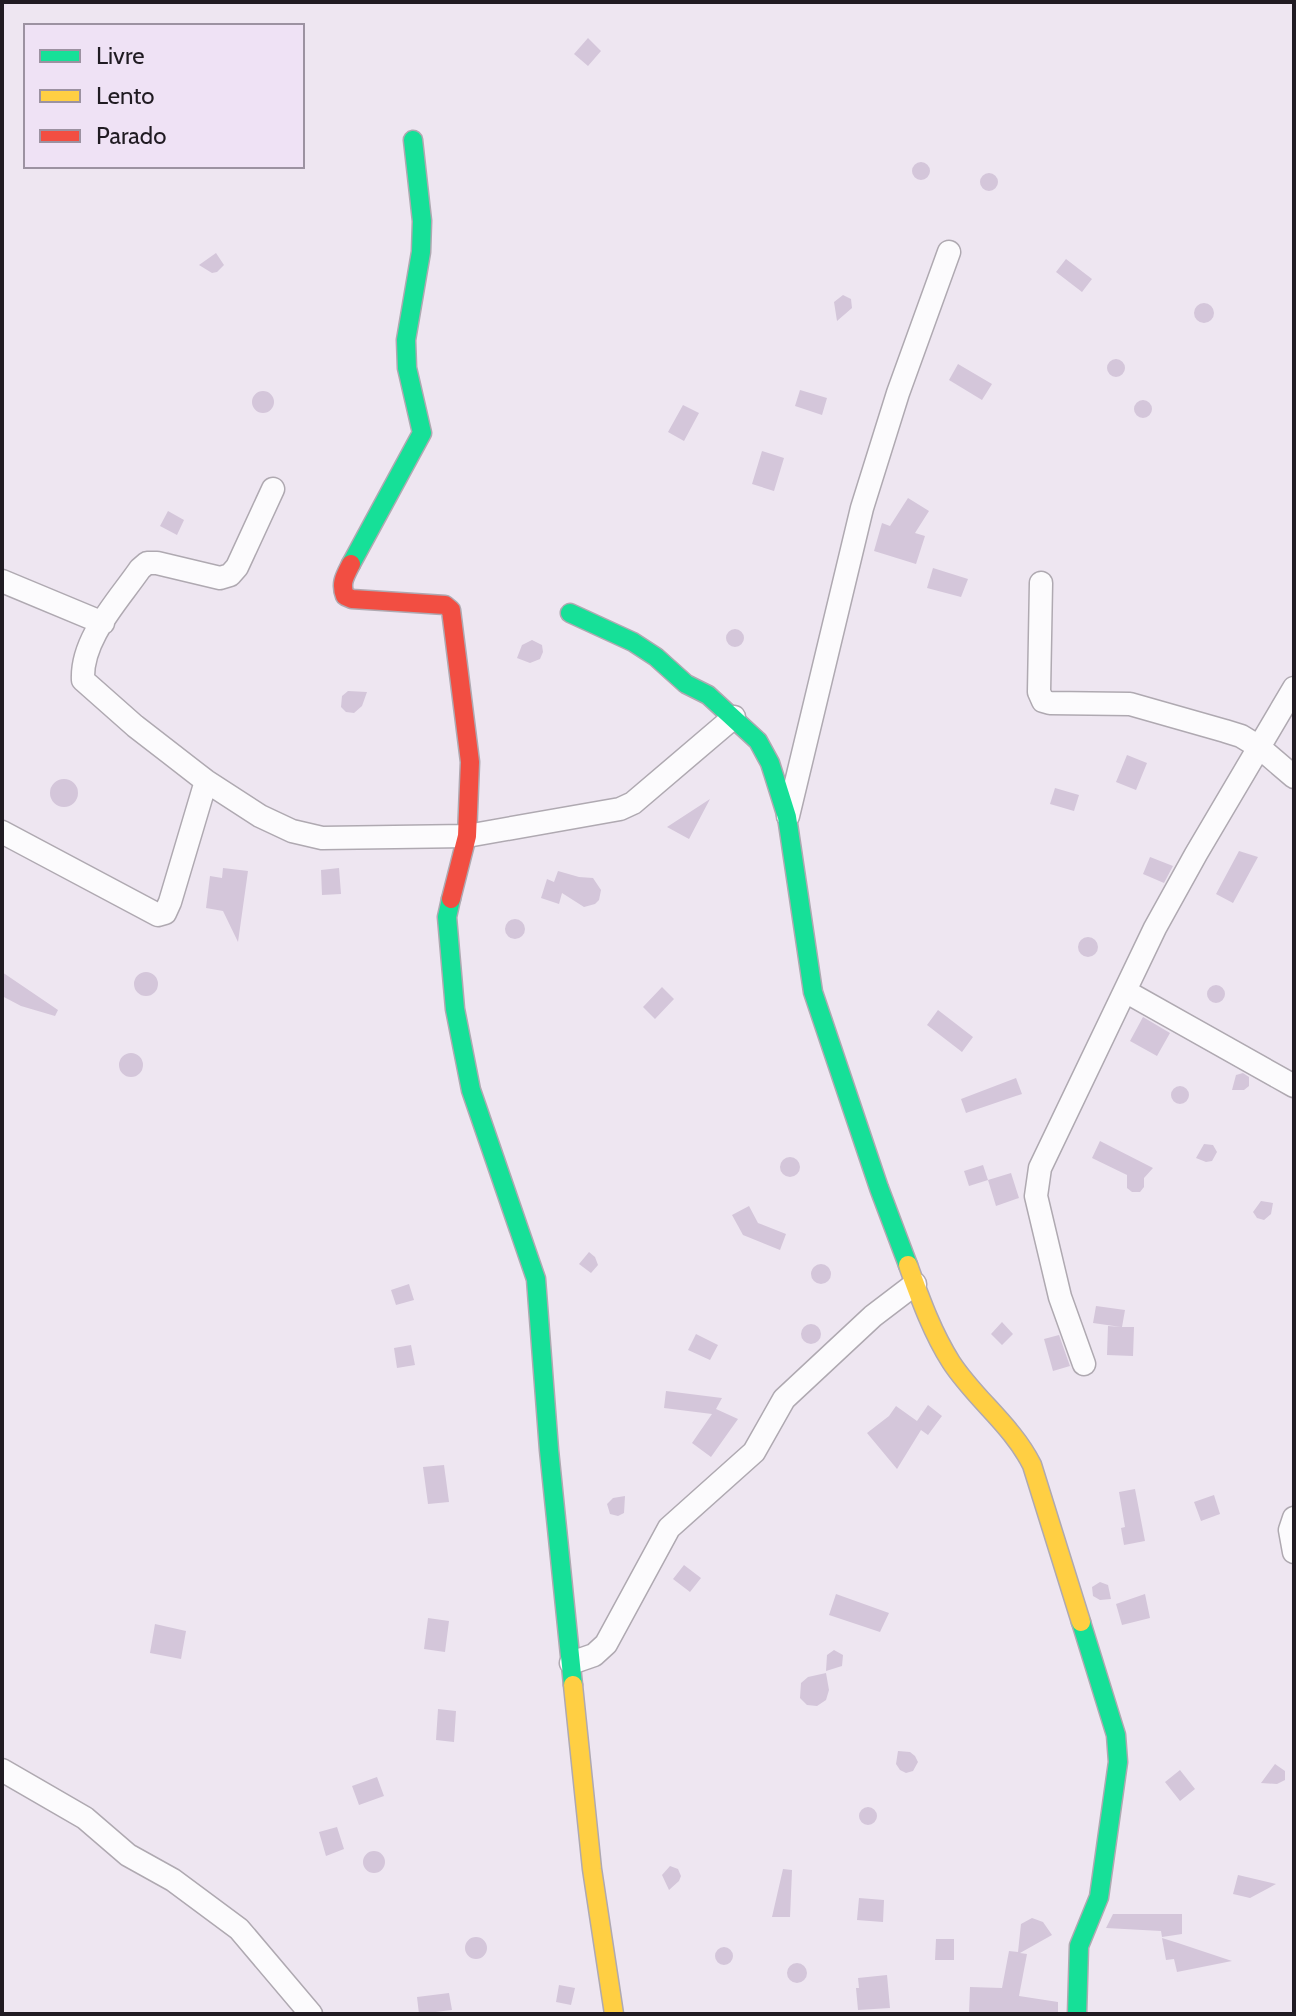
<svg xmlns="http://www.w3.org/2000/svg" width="1296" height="2016" viewBox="0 0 1296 2016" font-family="Cabin,sans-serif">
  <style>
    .building { fill: #d4c6da }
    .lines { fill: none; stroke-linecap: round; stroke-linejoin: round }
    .street-casing { stroke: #afa9b1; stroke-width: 25 }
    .fast-casing { stroke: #afa9b1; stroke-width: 21 }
    .slow-casing { stroke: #afa9b1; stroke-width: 21 }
    .jam-casing { stroke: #afa9b1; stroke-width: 21 }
    .street { stroke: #fcfbfd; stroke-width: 22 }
    .fast { stroke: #16e098; stroke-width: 18 }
    .slow { stroke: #ffcf43; stroke-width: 18 }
    .jam { stroke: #f24e42; stroke-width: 18 }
  </style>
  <rect width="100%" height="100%" fill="#eee6f1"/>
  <path class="building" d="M 588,38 L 601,51 L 588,66 L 574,54 Z
    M912 171a9 9 0 1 1 18 0a9 9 0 1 1-18 0Z
    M980 182a9 9 0 1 1 18 0a9 9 0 1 1-18 0Z
    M 216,253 L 224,265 L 217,272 L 212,273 L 199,265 Z
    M 1066,259 L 1092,279 L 1082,292 L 1056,272 Z
    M 843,295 L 851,299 L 852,308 L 837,321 L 834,302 Z
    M1194 313a10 10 0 1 1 20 0a10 10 0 1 1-20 0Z
    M1107 368a9 9 0 1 1 18 0a9 9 0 1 1-18 0Z
    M 958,364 L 992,384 L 982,400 L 949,380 Z
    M 800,390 L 827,398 L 822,415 L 795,406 Z
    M252 402a11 11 0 1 1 22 0a11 11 0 1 1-22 0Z
    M1134 409a9 9 0 1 1 18 0a9 9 0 1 1-18 0Z
    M 683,405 L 699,413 L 684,441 L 668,432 Z
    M 762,451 L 784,458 L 774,491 L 752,484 Z
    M 908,498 L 929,511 L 915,533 L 925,536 L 916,564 L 874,551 L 882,523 L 890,526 Z
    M 168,511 L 184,520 L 177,535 L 160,526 Z
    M 933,568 L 968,579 L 961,597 L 927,588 Z
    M726 638a9 9 0 1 1 18 0a9 9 0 1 1-18 0Z
    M 532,640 L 542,645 L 543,652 L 540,659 L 530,663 L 517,658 L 522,645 Z
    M 348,691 L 367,692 L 362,706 L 354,713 L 346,712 L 341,707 L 342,696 Z
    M 1127,755 L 1147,763 L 1136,790 L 1116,782 Z
    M50 793a14 14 0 1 1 28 0a14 14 0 1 1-28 0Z
    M 1055,788 L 1079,795 L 1074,811 L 1050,804 Z
    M 710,799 L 689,839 L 667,827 Z
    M 1239,851 L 1258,857 L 1233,903 L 1216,894 Z
    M 1150,857 L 1173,866 L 1164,883 L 1143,874 Z
    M 223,868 L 248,871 L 238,942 L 223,911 L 206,908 L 210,876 L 222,878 Z
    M 339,868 L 341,894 L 322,895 L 321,870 Z
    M 558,871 L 579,877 L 593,878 L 601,890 L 599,900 L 595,904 L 584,907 L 562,893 L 559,904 L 541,898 L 547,879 L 554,882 Z
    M505 929a10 10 0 1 1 20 0a10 10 0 1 1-20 0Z
    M1078 947a10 10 0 1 1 20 0a10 10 0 1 1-20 0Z
    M134 984a12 12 0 1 1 24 0a12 12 0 1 1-24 0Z
    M 2,972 L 58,1010 L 55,1016 L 21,1006 L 2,996 Z
    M1207 994a9 9 0 1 1 18 0a9 9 0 1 1-18 0Z
    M 662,987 L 674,999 L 655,1019 L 643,1007 Z
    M 938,1010 L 973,1037 L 962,1052 L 927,1025 Z
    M 1143,1017 L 1170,1033 L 1157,1056 L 1130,1041 Z
    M119 1065a12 12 0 1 1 24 0a12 12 0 1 1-24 0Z
    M 1243,1073 L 1249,1077 L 1249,1086 L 1244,1090 L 1232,1090 L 1236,1075 Z
    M 1016,1078 L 1022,1094 L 966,1113 L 961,1099 Z
    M1171 1095a9 9 0 1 1 18 0a9 9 0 1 1-18 0Z
    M 1100,1141 L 1153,1168 L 1144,1178 L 1144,1187 L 1140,1192 L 1132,1192 L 1127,1188 L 1127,1175 L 1092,1158 Z
    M 1204,1144 L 1213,1145 L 1217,1152 L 1212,1161 L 1206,1162 L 1196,1158 Z
    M780 1167a10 10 0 1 1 20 0a10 10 0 1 1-20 0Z
    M 983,1165 L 988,1180 L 969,1186 L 964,1171 Z
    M 1011,1173 L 1019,1198 L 996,1206 L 988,1180 Z
    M 1261,1201 L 1273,1203 L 1271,1214 L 1264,1220 L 1257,1218 L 1253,1212 Z
    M 749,1206 L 758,1223 L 786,1234 L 780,1250 L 743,1235 L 732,1215 Z
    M 589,1252 L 595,1257 L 598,1265 L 591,1273 L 579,1264 Z
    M811 1274a10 10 0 1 1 20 0a10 10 0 1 1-20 0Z
    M 409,1284 L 414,1300 L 396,1305 L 391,1290 Z
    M 1096,1306 L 1125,1310 L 1122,1327 L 1134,1327 L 1133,1356 L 1107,1355 L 1108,1326 L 1121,1327 L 1093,1323 Z
    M 1002,1322 L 1013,1334 L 1002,1345 L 991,1334 Z
    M801 1334a10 10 0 1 1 20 0a10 10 0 1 1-20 0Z
    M 696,1334 L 718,1345 L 710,1360 L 688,1350 Z
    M 1059,1335 L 1070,1366 L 1053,1371 L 1044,1339 Z
    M 411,1345 L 415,1365 L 397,1368 L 394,1348 Z
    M 666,1391 L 722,1398 L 716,1409 L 738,1419 L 711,1457 L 692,1443 L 712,1414 L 664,1408 Z
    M 928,1405 L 942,1416 L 928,1435 L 921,1430 L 897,1469 L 867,1433 L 889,1416 L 896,1406 L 917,1421 Z
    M 444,1465 L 449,1502 L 428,1504 L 423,1467 Z
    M 1135,1489 L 1145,1541 L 1124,1545 L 1121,1528 L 1125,1527 L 1119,1492 Z
    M 1214,1495 L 1220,1514 L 1201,1521 L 1194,1502 Z
    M 625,1496 L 624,1513 L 618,1516 L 610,1514 L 607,1504 L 613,1498 Z
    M 684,1565 L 701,1578 L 690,1592 L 673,1579 Z
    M 1100,1582 L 1108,1585 L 1111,1599 L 1100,1600 L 1093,1596 L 1092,1587 Z
    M 836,1594 L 889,1613 L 880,1632 L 829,1615 Z
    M 1145,1594 L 1150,1618 L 1122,1625 L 1116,1604 Z
    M 428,1618 L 449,1621 L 445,1652 L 424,1649 Z
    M 155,1624 L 186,1631 L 181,1659 L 150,1653 Z
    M 834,1650 L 843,1655 L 842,1666 L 826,1671 L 827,1655 Z
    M 826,1673 L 829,1690 L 826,1700 L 817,1706 L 807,1705 L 800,1698 L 801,1683 L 808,1677 Z
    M 438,1709 L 456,1711 L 454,1742 L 436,1740 Z
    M 898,1751 L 910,1752 L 915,1756 L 918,1762 L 913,1771 L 906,1773 L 900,1770 L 896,1764 Z
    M 1275,1764 L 1285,1771 L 1285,1780 L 1277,1784 L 1261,1783 Z
    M 1180,1770 L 1195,1789 L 1180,1801 L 1165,1782 Z
    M 377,1777 L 384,1796 L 359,1805 L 352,1786 Z
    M859 1816a9 9 0 1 1 18 0a9 9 0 1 1-18 0Z
    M 337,1827 L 344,1849 L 326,1856 L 319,1832 Z
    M363 1862a11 11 0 1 1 22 0a11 11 0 1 1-22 0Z
    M 670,1866 L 678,1869 L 681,1876 L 679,1881 L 669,1890 L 662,1875 Z
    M 783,1869 L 792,1870 L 790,1917 L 772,1917 Z
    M 1238,1875 L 1276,1884 L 1250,1898 L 1233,1894 Z
    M 859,1898 L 884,1900 L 883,1922 L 857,1920 Z
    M 1113,1914 L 1182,1914 L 1182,1934 L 1162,1937 L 1161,1931 L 1106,1928 Z
    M 1032,1918 L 1043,1922 L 1052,1935 L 1020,1953 L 1027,1954 L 1019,1996 L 1058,2002 L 1058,2014 L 969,2014 L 970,1987 L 1002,1988 L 1009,1951 L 1018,1952 L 1021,1924 Z
    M465 1948a11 11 0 1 1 22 0a11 11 0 1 1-22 0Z
    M 1162,1938 L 1178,1943 L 1232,1961 L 1177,1972 L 1174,1959 L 1166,1960 Z
    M 936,1939 L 954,1939 L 954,1960 L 935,1960 Z
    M715 1956a9 9 0 1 1 18 0a9 9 0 1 1-18 0Z
    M787 1973a10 10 0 1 1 20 0a10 10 0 1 1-20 0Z
    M 887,1975 L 890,2008 L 858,2010 L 856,1988 L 859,1988 L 858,1978 Z
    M 559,1985 L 575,1988 L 571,2005 L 556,2002 Z
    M 449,1993 L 452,2010 L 419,2014 L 417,1997 Z"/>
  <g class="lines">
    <g class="street-casing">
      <path id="street" d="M 273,489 L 237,567 L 230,575 L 220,578 L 157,563 L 147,563 L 140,569 C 118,601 81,639 83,680 L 135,726 L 206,781 L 260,816 L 292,831 L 322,838 L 467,836 L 620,809 L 633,803 L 734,717
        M 2,581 L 103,623
        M 1041,583 L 1039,692 L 1043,701 L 1050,703 L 1130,704 L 1225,731 L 1241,736 L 1259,747 L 1294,777
        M 788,816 L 862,508 L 898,393 L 949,252
        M 2,832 L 158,915 L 165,913 L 170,902 L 206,781
        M 1125,991 L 1294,1086
        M 1084,1364 L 1060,1297 L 1036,1196 L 1040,1168 L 1155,928 L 1196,854 L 1294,688
        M 1294,1518 L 1290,1530 L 1294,1552
        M 571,1663 L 594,1655 L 606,1644 L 669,1528 L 754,1452 L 784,1399 L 873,1316 L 915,1284
        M 2,1770 L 85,1818 L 128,1855 L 173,1880 L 239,1929 L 311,2014"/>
    </g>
    <g class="fast-casing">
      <path id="fast" d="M 351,564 L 422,433 L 407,368 L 406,340 L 421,252 L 422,221 L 413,140
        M 570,613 L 633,642 L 656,657 L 686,684 L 708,695 L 758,741 L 770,763 L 787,817 L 813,992 L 879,1188 L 908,1265
        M 451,899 L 447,917 L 455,1009 L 471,1090 L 536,1279 L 549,1450 L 573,1685
        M 1077,2014 L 1079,1946 L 1099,1897 L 1118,1762 L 1116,1735 L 1081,1622"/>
    </g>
    <g class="slow-casing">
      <path id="slow" d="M 908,1265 C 920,1298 932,1332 951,1362 C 975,1399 1012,1425 1032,1465 L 1081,1622
        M 573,1685 L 592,1869 L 614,2014"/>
    </g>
    <g class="jam-casing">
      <path id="jam" d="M 351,564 C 345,576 340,583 345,596 L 352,599 L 445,605 L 451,610 L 470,762 L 467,836 L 451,899"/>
    </g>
    <use href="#street" class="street"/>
    <use href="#fast" class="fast"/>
    <use href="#slow" class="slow"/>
    <use href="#jam" class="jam"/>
  </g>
  <rect width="1296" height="2016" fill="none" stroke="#201b22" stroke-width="8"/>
  <rect x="24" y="24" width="280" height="144" fill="#efe2f5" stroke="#9c92a1" stroke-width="2"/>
  <rect x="40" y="50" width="40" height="12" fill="#16e098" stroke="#9c92a1" stroke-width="2"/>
  <text x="96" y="64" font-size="24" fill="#201b22">Livre</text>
  <rect x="40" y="90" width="40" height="12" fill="#ffcf43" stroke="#9c92a1" stroke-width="2"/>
  <text x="96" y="104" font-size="24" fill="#201b22">Lento</text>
  <rect x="40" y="130" width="40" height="12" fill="#f24e42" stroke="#9c92a1" stroke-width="2"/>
  <text x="96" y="144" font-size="24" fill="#201b22">Parado</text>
</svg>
